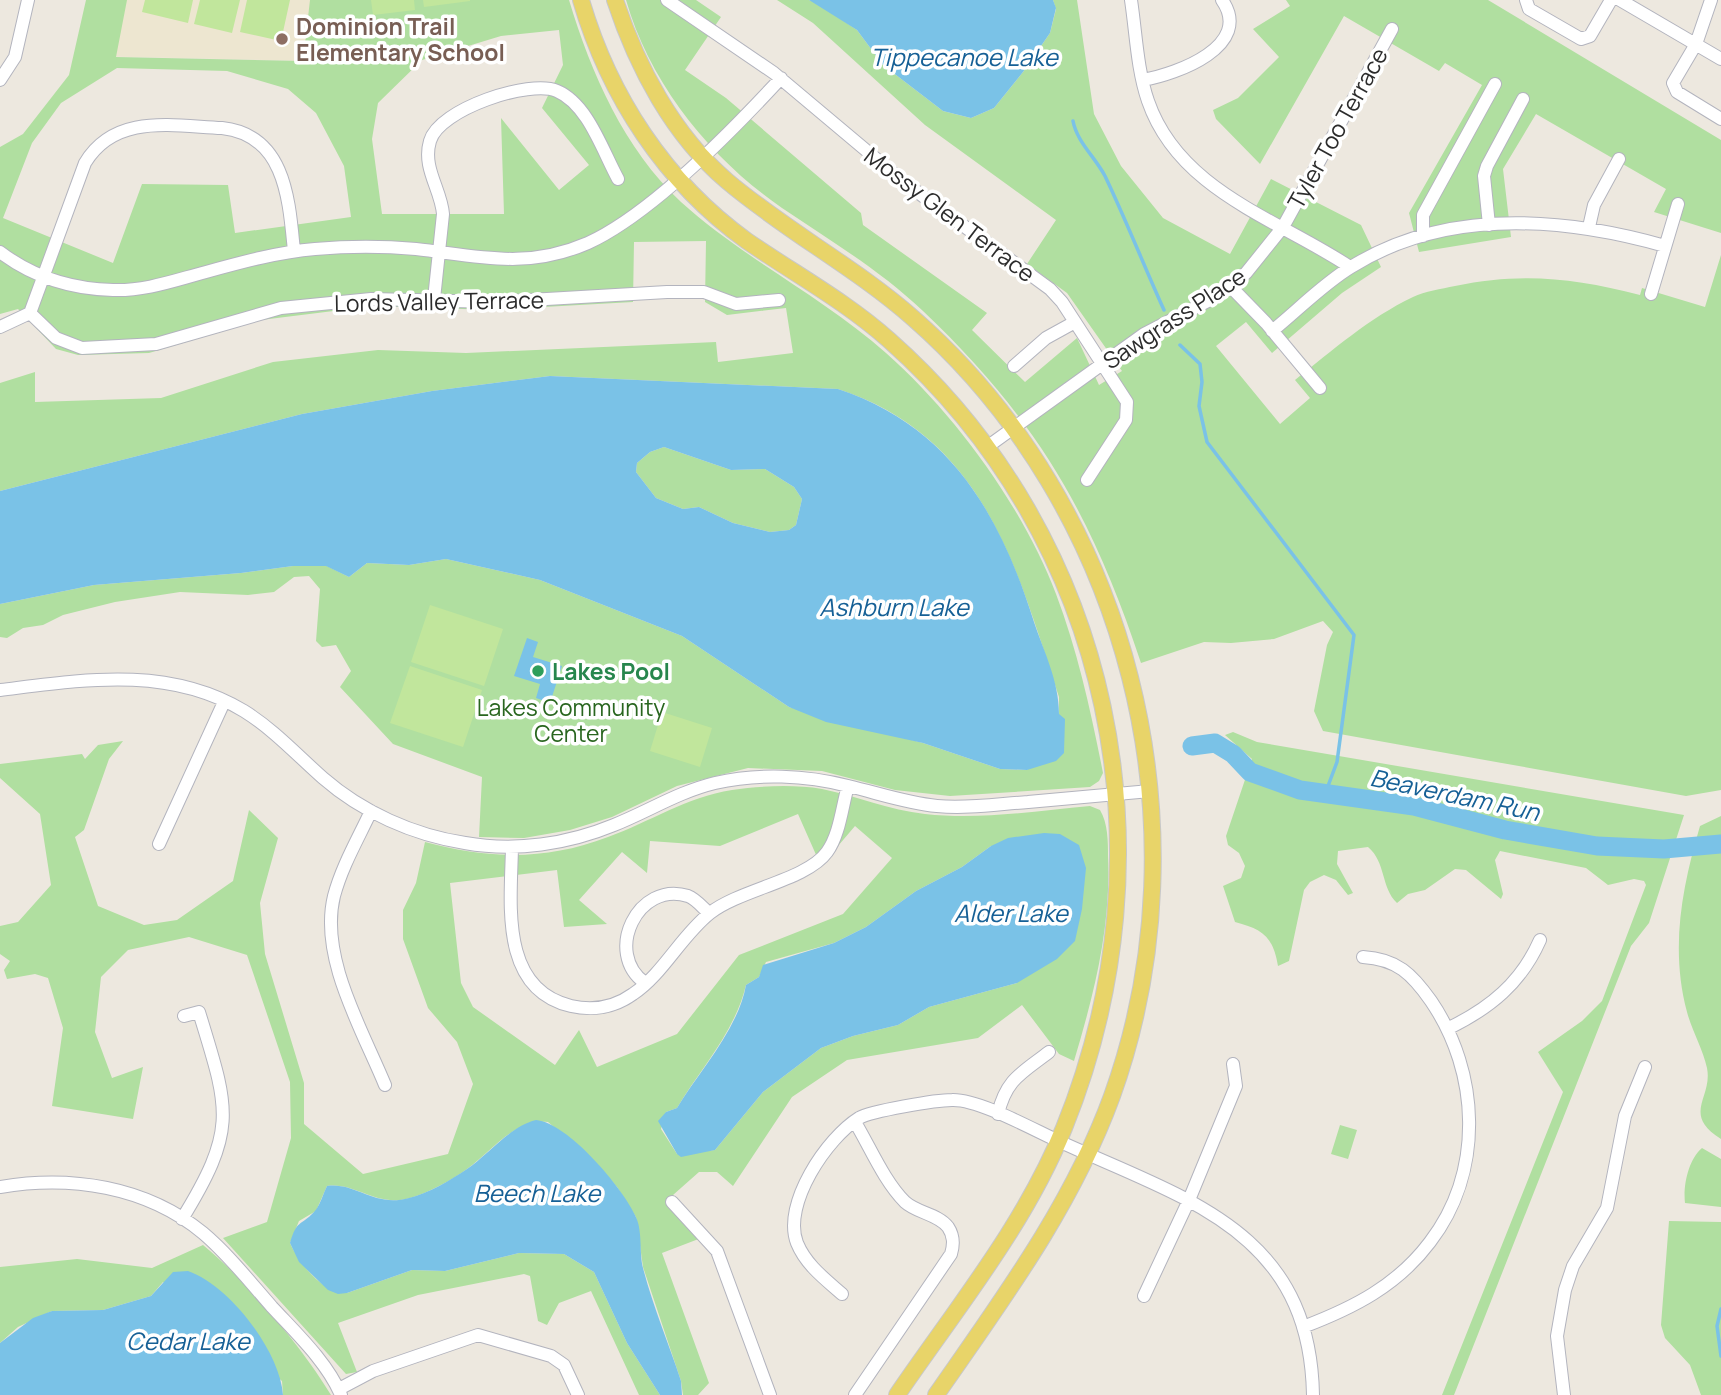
<svg xmlns="http://www.w3.org/2000/svg" width="1721" height="1395" viewBox="0 0 1721 1395" font-family="Manrope,sans-serif">
  <style>
    .education { fill: #ede6d0 }
    .green { fill: #b0dfa0; fill-rule: evenodd }
    .pitch { fill: #c1e69c }
    .water { fill: #7ac2e7; fill-rule: evenodd }
    .lines { fill: none; stroke-linecap: round; stroke-linejoin: round }
    .stream { stroke: #7ac2e7; stroke-width: 3.5 }
    .river { stroke: #7ac2e7; stroke-width: 19 }
    .minor-casing { stroke: #b3b4be; stroke-width: 14 }
    .major-casing { stroke: #c8c8c8; stroke-width: 18 }
    .minor { stroke: #fff; stroke-width: 12 }
    .major { stroke: #e8d469; stroke-width: 16 }
    .education-dot { fill: #8d6e63; stroke: #fff; stroke-width: 2.5 }
    .leisure-dot { fill: #2e9e5b; stroke: #fff; stroke-width: 2.5 }
    .labels { text-anchor: middle; dominant-baseline: central; stroke-width: 7; stroke-linejoin: round; paint-order: stroke }
    .education-label { font-size: 23px; font-weight: bold; fill: #785e54; stroke: #fff; text-anchor: start }
    .street-label { font-size: 23px; fill: #2c2c2c; stroke: #fff }
    .leisure-label { font-size: 23px; font-weight: bold; fill: #27864d; stroke: #fff; text-anchor: start }
    .park-label { font-size: 23px; fill: #29661f; stroke: #fff }
    .water-label { font-size: 24px; font-style: italic; fill: #166096; stroke: #fff }
  </style>
  <rect width="100%" height="100%" fill="#ede8df"/>
  <path class="education" d="M 100,0 L 559,0 L 353,62 L 88,56 Z"/>
  <path class="green" d="M 86,0 L 127,0 L 116,57 L 303,61 L 310,0 L 569,0 C 591,73 624,149 681,202 C 744,259 822,296 886,353 C 955,414 1023,507 1056,594 C 1078,652 1091,712 1103,773 L 1099,781 L 1090,787 L 950,796 L 895,790 L 822,771 L 748,768 L 677,786 L 612,817 L 570,830 L 524,838 L 479,837 L 482,777 L 393,744 L 340,687 L 351,671 L 336,645 L 322,647 L 316,641 L 320,589 L 309,576 L 294,577 L 274,592 L 248,595 L 180,592 L 115,602 L 63,615 L 43,625 L 23,628 L 7,638 L 0,637 L 0,604 L 94,585 L 241,573 L 293,566 L 327,566 L 349,577 L 367,563 L 409,565 L 446,559 L 540,580 L 682,636 L 789,707 L 923,743 L 1000,769 L 1027,770 L 1059,714 L 1059,697 C 1016,566 984,437 838,389 L 550,376 L 432,391 L 302,414 L 0,491 L 0,383 L 35,372 L 35,402 L 161,398 L 273,362 L 378,350 L 466,353 L 716,342 L 718,362 L 793,353 L 786,308 L 727,315 L 705,302 L 706,241 L 634,242 L 633,302 L 492,310 L 374,306 L 261,320 L 149,353 L 78,355 L 56,349 L 18,309 L 0,314 L 0,147 L 23,134 L 69,75 ZM 559,30 L 563,65 L 542,108 L 589,165 L 559,190 L 501,118 L 504,214 L 382,214 L 372,139 L 378,103 L 422,60 L 501,36 ZM 117,68 L 227,71 L 288,89 L 316,113 L 344,166 L 351,217 L 235,233 L 228,185 L 142,184 L 113,263 L 3,218 L 32,143 L 61,103 Z
    M 626,0 L 696,0 L 721,17 L 685,70 L 726,98 L 861,213 L 863,225 L 987,313 L 972,330 L 1025,382 L 1077,338 L 1099,385 L 1122,371 L 1067,293 L 1027,264 L 1056,220 L 925,125 L 813,23 L 777,0 L 809,0 L 817,3 L 857,30 L 883,65 L 943,111 L 971,118 L 994,108 L 1023,72 L 1050,33 L 1056,9 L 1053,0 L 1077,0 L 1094,114 L 1121,166 L 1163,218 L 1230,254 L 1271,179 L 1361,225 L 1381,267 L 1342,293 L 1272,353 L 1246,322 L 1216,346 L 1280,424 L 1310,398 L 1295,380 C 1333,350 1369,318 1413,297 C 1425,291 1441,289 1455,286 C 1522,272 1574,278 1640,295 L 1642,288 L 1705,307 L 1721,255 L 1721,790 L 1686,796 L 1323,731 L 1314,711 L 1327,645 L 1333,632 L 1323,621 L 1274,639 L 1231,643 L 1204,642 L 1141,663 C 1092,515 1037,419 923,311 C 881,271 831,241 782,208 C 711,159 650,84 626,0 Z
    M 1286,0 L 1488,0 L 1721,140 L 1721,233 L 1654,212 L 1666,189 L 1536,114 L 1503,169 L 1511,237 L 1419,252 L 1409,213 L 1482,85 L 1445,63 L 1439,71 L 1344,16 L 1260,164 L 1216,119 L 1213,110 L 1238,98 L 1279,57 L 1253,29 L 1290,6 Z
    M 664,447 L 731,470 L 765,469 L 794,487 L 802,499 L 796,525 L 789,530 L 770,532 L 733,523 L 699,507 L 683,509 L 656,498 L 636,472 L 637,463 L 650,452 Z
    M 1233,732 L 1257,742 L 1684,815 L 1649,923 L 1631,946 L 1454,1395 L 1442,1395 L 1563,1092 L 1538,1052 L 1582,1021 L 1602,1001 L 1646,885 L 1644,881 L 1634,879 L 1608,885 L 1586,868 L 1500,851 L 1495,860 L 1503,894 L 1501,899 L 1466,870 L 1455,869 L 1425,890 L 1408,894 L 1397,903 C 1381,888 1386,862 1368,847 L 1338,851 L 1337,864 L 1353,893 L 1348,895 L 1336,880 L 1324,875 L 1310,882 L 1304,890 L 1289,961 L 1278,966 C 1273,936 1262,929 1235,922 L 1223,886 L 1241,878 L 1245,866 L 1239,853 L 1228,845 L 1226,836 L 1252,759 L 1225,735 Z
    M 123,741 L 109,759 L 84,830 L 75,837 L 98,906 L 144,925 L 177,920 L 233,881 L 249,810 L 278,838 L 260,903 L 265,954 L 304,1083 L 304,1124 L 363,1174 L 448,1154 L 473,1084 L 457,1042 L 428,1008 L 403,939 L 403,910 L 416,883 L 425,842 C 489,859 545,861 608,837 C 650,822 686,797 732,790 C 760,786 793,784 822,789 C 857,796 889,810 925,814 C 980,820 1036,811 1090,806 L 1100,810 C 1108,823 1108,842 1108,857 C 1111,928 1094,994 1074,1061 L 1059,1054 L 1022,1005 L 978,1038 L 847,1060 L 792,1097 L 733,1186 L 717,1172 L 699,1172 L 673,1195 L 709,1235 L 662,1253 L 709,1383 L 698,1395 L 683,1395 L 681,1381 L 643,1267 L 636,1217 L 617,1187 L 596,1163 L 548,1122 C 515,1118 492,1151 467,1169 C 452,1180 428,1193 410,1198 C 376,1208 356,1182 327,1186 L 316,1211 L 299,1221 L 290,1243 C 299,1263 323,1294 347,1293 L 412,1270 L 445,1271 L 519,1253 L 564,1254 L 594,1272 L 627,1343 L 660,1395 L 639,1395 L 591,1291 L 559,1303 L 547,1325 L 538,1321 L 530,1276 L 524,1274 L 418,1295 L 338,1323 L 357,1372 L 346,1374 L 223,1238 L 267,1222 L 291,1138 L 290,1082 L 247,955 L 189,937 L 128,950 L 101,977 L 95,1032 L 112,1078 L 143,1067 L 133,1119 L 52,1106 L 63,1028 L 48,978 L 35,974 L 7,979 L 4,970 L 10,961 L 0,954 L 0,926 L 18,922 L 51,885 L 40,814 L 0,778 L 0,764 L 82,754 L 85,759 L 98,745 ZM 798,814 L 821,866 L 855,826 L 892,858 L 843,914 L 739,955 L 677,1034 L 597,1067 L 579,1030 L 555,1065 L 473,1007 L 461,983 L 450,883 L 557,870 L 564,927 L 607,924 L 579,900 L 622,852 L 647,873 L 650,841 L 720,846 ZM 991,846 L 1017,983 L 929,1007 L 898,1025 L 853,1036 L 821,1048 L 763,1092 L 715,1150 L 677,1154 L 661,1129 L 666,1112 L 677,1108 C 700,1069 735,1032 746,985 L 759,977 L 766,962 L 834,943 L 866,927 L 916,891 L 962,867 Z
    M 1721,816 L 1721,1139 C 1681,1114 1713,1098 1707,1068 C 1703,1049 1692,1031 1687,1012 C 1670,948 1682,888 1700,826 Z
    M 1340,1125 L 1357,1130 L 1348,1159 L 1331,1154 Z
    M 1702,1148 L 1721,1159 L 1721,1207 L 1685,1203 C 1683,1186 1688,1160 1702,1148 Z
    M 1669,1221 L 1721,1222 L 1721,1395 L 1701,1395 L 1690,1365 L 1665,1338 L 1661,1325 Z
    M 203,1245 C 245,1279 303,1348 331,1395 L 283,1395 L 282,1381 L 163,1282 L 151,1296 L 103,1310 L 52,1311 L 18,1327 L 0,1343 L 0,1267 L 77,1259 L 152,1268 Z"/>
  <path class="pitch" d="M 145,0 L 193,0 L 188,23 L 142,12 Z
    M 200,0 L 240,0 L 232,33 L 194,24 Z
    M 247,0 L 290,0 L 281,41 L 240,32 Z
    M 371,0 L 414,0 L 415,10 L 373,15 Z
    M 423,0 L 470,0 L 470,1 L 424,7 Z
    M 430,605 L 503,629 L 484,686 L 411,662 Z
    M 410,666 L 482,690 L 463,747 L 390,723 Z
    M 662,712 L 712,728 L 700,767 L 650,751 Z"/>
  <path class="water" d="M 809,0 L 1053,0 L 1056,8 L 1050,33 L 1023,72 L 994,108 L 971,118 L 943,111 L 883,65 L 857,30 Z
    M 550,376 L 838,389 C 950,426 1000,514 1034,622 C 1044,652 1059,681 1059,714 L 1065,719 L 1064,753 L 1056,761 L 1027,770 L 1000,769 L 923,743 L 826,722 L 789,707 L 682,636 L 540,580 L 446,559 L 409,565 L 367,563 L 349,577 L 326,566 L 293,566 L 241,573 L 94,585 L 0,604 L 0,491 L 302,414 L 432,391 ZM 664,447 L 731,470 L 765,469 L 794,487 L 802,499 L 796,525 L 789,530 L 770,532 L 733,523 L 699,507 L 683,509 L 656,498 L 636,472 L 637,463 L 650,452 Z
    M 527,638 L 538,642 L 533,657 L 562,666 L 550,703 L 536,698 L 540,684 L 514,676 Z
    M 1044,833 L 1060,834 L 1079,845 L 1086,868 L 1082,909 L 1075,941 L 1057,959 L 1017,983 L 929,1007 L 898,1025 L 853,1036 L 821,1048 L 763,1092 L 715,1150 L 681,1157 L 677,1154 L 658,1121 L 666,1112 L 677,1108 C 699,1071 738,1030 746,985 L 759,977 L 763,965 L 834,943 L 866,927 L 916,891 L 962,867 L 991,846 L 1008,838 Z
    M 536,1120 C 568,1123 622,1187 635,1215 C 643,1230 639,1252 643,1268 C 653,1307 669,1344 681,1381 L 682,1395 L 660,1395 L 627,1343 L 594,1272 L 564,1254 L 519,1253 L 445,1271 L 412,1270 L 347,1293 L 338,1294 L 328,1290 L 299,1262 L 290,1243 C 297,1219 300,1227 314,1212 C 320,1206 323,1194 327,1186 C 356,1182 374,1208 409,1198 C 427,1194 451,1180 467,1169 C 489,1154 509,1127 536,1120 Z
    M 188,1271 C 229,1285 280,1351 283,1395 L 0,1395 L 0,1343 L 33,1318 L 52,1311 L 103,1310 L 151,1296 L 173,1272 Z"/>
  <g class="lines">
    <path class="stream" d="M 1073,121 C 1077,142 1095,157 1105,176 C 1126,220 1144,266 1164,310
      M 1180,345 L 1200,364 L 1202,382 L 1199,406 L 1207,442 L 1354,635 L 1337,762 L 1325,794
      M 1721,1309 L 1717,1326 L 1721,1356"/>
    <path class="river" d="M 1192,746 L 1215,743 L 1233,754 L 1250,772 L 1300,790 L 1414,806 L 1505,830 L 1597,846 L 1664,849 L 1721,844"/>
    <g class="minor-casing">
      <path id="minor" d="M 667,0 L 774,73 L 905,183 L 1050,289 L 1062,302 L 1127,402 L 1126,420 L 1087,480
        M 1131,0 C 1136,33 1137,69 1148,101 C 1179,191 1278,219 1350,267
        M 1526,0 L 1529,9 L 1581,39 L 1590,36 L 1611,0
        M 1620,0 L 1721,59
        M 1711,0 L 1696,44 L 1673,83 L 1677,92 L 1721,119
        M 0,80 L 15,57 L 28,0
        M 1143,80 C 1177,74 1254,46 1222,0
        M 1489,225 L 1484,176 L 1487,166 L 1523,99
        M 1589,227 L 1594,205 L 1619,159
        M 1423,236 L 1423,215 L 1495,84
        M 0,252 C 33,277 72,289 113,290 C 146,291 175,280 206,272 C 242,262 279,252 315,249 C 349,246 383,246 416,249 C 478,256 526,270 588,243 C 651,214 733,130 781,78
        M 1230,286 L 1266,323 L 1320,388
        M 1651,294 L 1678,204
        M 434,299 L 443,214 C 441,189 422,168 430,141 C 439,109 530,79 557,91 C 588,104 603,152 618,179
        M 30,313 L 56,338 L 82,348 L 156,344 L 281,308 L 371,299 L 495,302 L 667,292 L 704,292 L 736,304 L 779,300
        M 30,313 L 85,163 C 115,113 173,126 222,128 C 286,135 289,201 294,251
        M 0,327 L 30,313
        M 1272,331 C 1298,310 1323,284 1351,267 C 1446,208 1562,217 1665,246
        M 1014,366 L 1046,338 L 1075,322
        M 987,447 L 1144,334 L 1208,301 L 1246,273 L 1283,227 L 1392,29
        M 0,690 C 82,680 168,665 244,711 C 273,729 297,755 323,778 C 362,812 413,835 465,843 C 515,852 568,844 614,825 C 649,811 678,792 715,783 C 758,773 806,775 848,786 C 878,793 906,803 937,806 C 967,809 998,804 1028,802 C 1069,798 1109,795 1150,791
        M 371,811 C 358,839 342,866 334,896 C 319,957 362,1029 385,1085
        M 159,844 L 224,702
        M 512,847 C 511,903 499,989 571,1006 C 593,1011 615,1007 633,994 C 663,974 681,936 710,913 C 741,889 807,880 827,852 C 840,834 842,806 848,786
        M 645,983 C 603,953 638,880 688,896 C 696,899 703,908 709,913
        M 1449,1028 C 1490,1008 1521,983 1540,940
        M 998,1114 C 1006,1079 1022,1073 1049,1052
        M 855,1122 C 870,1147 884,1181 905,1202 C 917,1213 938,1214 948,1227 C 954,1236 954,1244 951,1254 L 855,1395
        M 0,1187 C 70,1175 146,1186 203,1233 C 228,1254 250,1282 272,1307 C 296,1333 327,1362 341,1395
        M 672,1202 L 717,1251 L 770,1395
        M 182,1219 C 238,1128 229,1110 199,1012 L 184,1016
        M 842,1294 C 825,1279 806,1265 797,1243 C 782,1204 827,1138 859,1118 C 871,1111 936,1100 952,1100 C 980,1099 1037,1132 1065,1144 C 1189,1200 1310,1233 1313,1395
        M 1144,1296 L 1189,1200 L 1236,1086 L 1233,1064
        M 1303,1327 C 1353,1308 1397,1286 1430,1242 C 1484,1171 1480,1073 1431,1001 C 1412,974 1397,959 1363,957
        M 339,1389 L 373,1371 L 478,1335 L 551,1356 L 564,1365 L 578,1395
        M 1564,1395 L 1557,1336 L 1565,1290 L 1573,1266 L 1607,1208 L 1625,1116 L 1645,1067"/>
    </g>
    <g class="major-casing">
      <path id="major" d="M 581,0 C 609,96 665,182 747,241 C 795,274 845,301 889,340 C 1114,539 1175,854 1064,1128 C 1025,1225 955,1310 897,1395
        M 615,0 C 637,67 673,135 727,181 C 786,231 855,267 913,318 C 1129,507 1209,826 1112,1096 C 1072,1206 1002,1300 936,1395"/>
    </g>
    <use href="#minor" class="minor"/>
    <use href="#major" class="major"/>
  </g>
  <circle class="education-dot" cx="282" cy="39" r="7"/>
  <circle class="leisure-dot" cx="538" cy="671" r="7"/>
  <g class="labels">
    <g class="education-label">
      <text x="296" y="26">Dominion Trail<tspan x="296" dy="26">Elementary School</tspan></text>
    </g>
    <g class="street-label">
      <text transform="translate(1337 128) rotate(-61)">Tyler Too Terrace</text>
      <text transform="translate(950 214) rotate(37)">Mossy Glen Terrace</text>
      <text transform="translate(439 301) rotate(-1)">Lords Valley Terrace</text>
      <text transform="translate(1174 318) rotate(-33)">Sawgrass Place</text>
    </g>
    <g class="leisure-label">
      <text x="552" y="671">Lakes Pool</text>
    </g>
    <g class="park-label">
      <text x="571" y="707">Lakes Community<tspan x="571" dy="26">Center</tspan></text>
    </g>
    <g class="water-label">
      <text x="964" y="56">Tippecanoe Lake</text>
      <text x="894" y="606">Ashburn Lake</text>
      <text transform="translate(1455 794) rotate(12)">Beaverdam Run</text>
      <text x="1011" y="912">Alder Lake</text>
      <text x="537" y="1192">Beech Lake</text>
      <text x="188" y="1340">Cedar Lake</text>
    </g>
  </g>
</svg>
